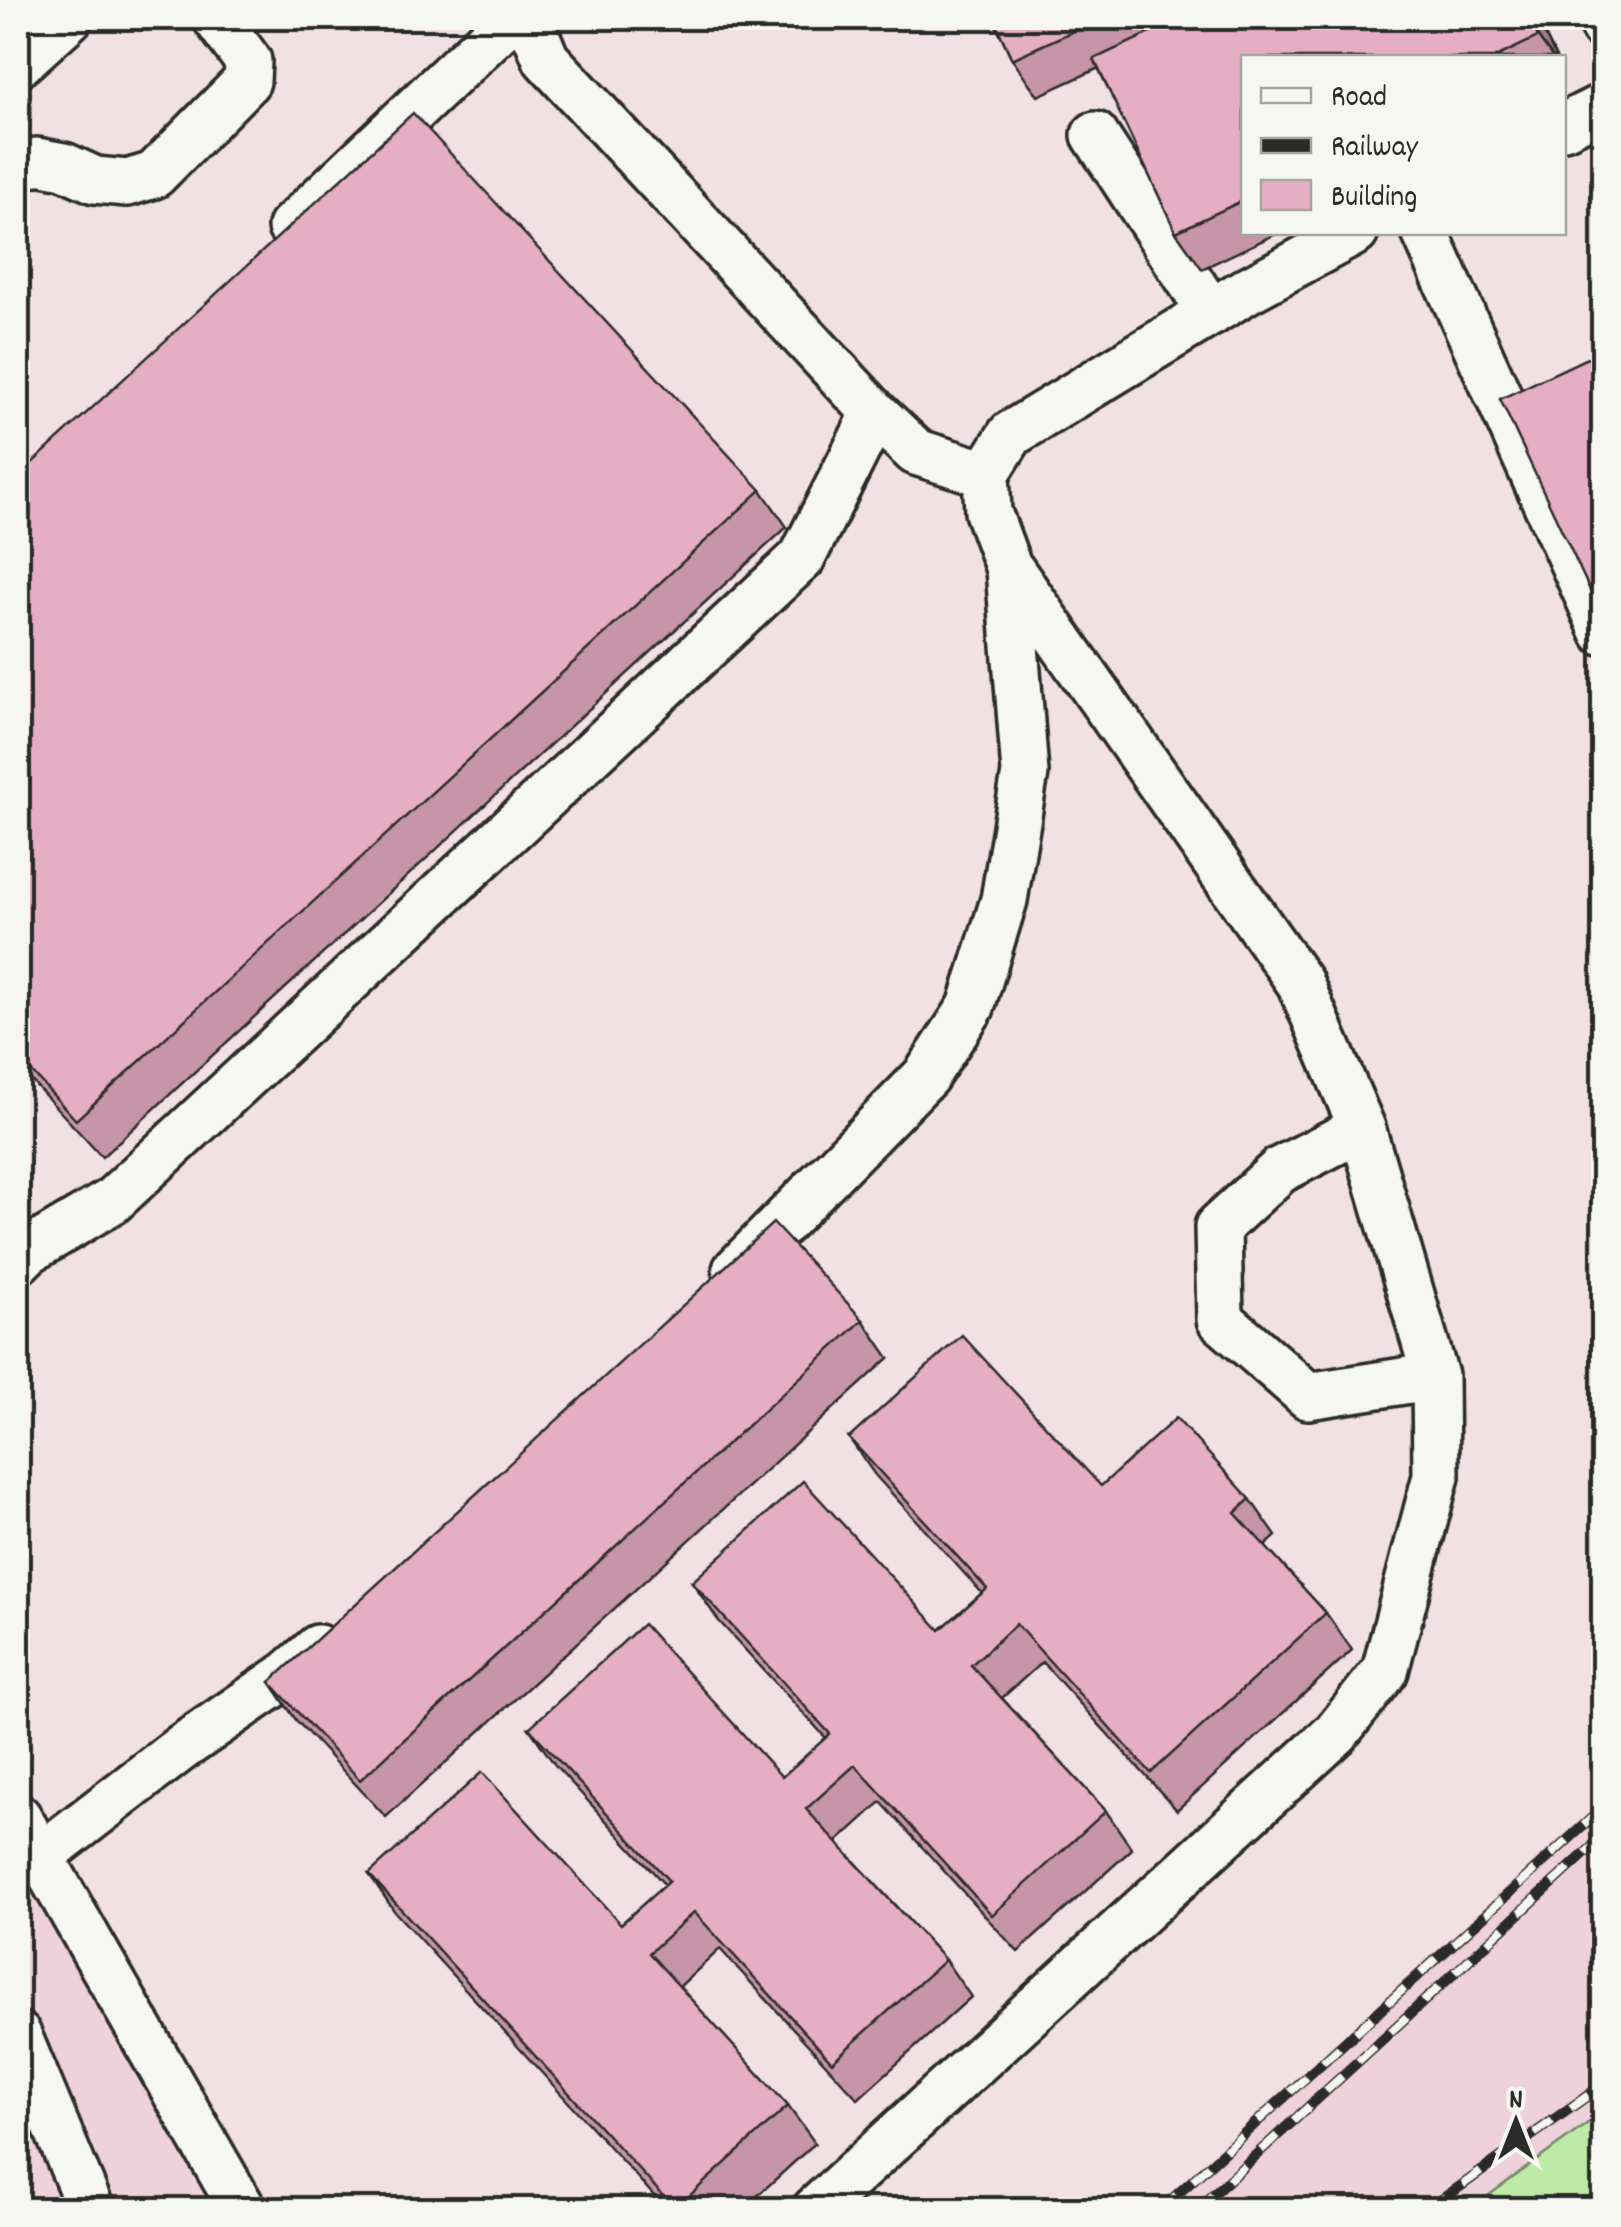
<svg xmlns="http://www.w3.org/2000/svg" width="1621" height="2227" viewBox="0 0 1621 2227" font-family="Dekko,sans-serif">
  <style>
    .built { fill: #eed1da }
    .green { fill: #beeaa7; stroke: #748a69; stroke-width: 2.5 }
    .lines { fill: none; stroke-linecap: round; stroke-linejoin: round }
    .minor-casing { stroke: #2b2b2b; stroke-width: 52 }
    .minor { stroke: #f6f6f2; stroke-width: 45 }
    .rail-casing { stroke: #2b2b2b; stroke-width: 11 }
    .rail { stroke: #f6f6f2; stroke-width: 8; stroke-dasharray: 22; stroke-linecap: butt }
    .wall { fill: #c696a8; stroke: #2b2b2b; stroke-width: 2.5 }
    .shaded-wall { fill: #a17a88; stroke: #2b2b2b; stroke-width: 2.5 }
    .building { fill: #e6aec3; stroke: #2b2b2b; stroke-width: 2.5 }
  </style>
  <rect width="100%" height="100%" fill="#f1e0e4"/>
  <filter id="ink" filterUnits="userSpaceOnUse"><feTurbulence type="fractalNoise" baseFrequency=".01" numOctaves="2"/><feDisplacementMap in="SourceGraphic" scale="20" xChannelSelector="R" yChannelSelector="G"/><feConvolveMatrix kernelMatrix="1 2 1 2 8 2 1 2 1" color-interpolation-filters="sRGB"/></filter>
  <g filter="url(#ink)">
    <path class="built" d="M 1603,1799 L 1603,2112 L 1469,2209 L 1151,2210 Z
      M 18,1828 L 221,2209 L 18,2209 Z"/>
    <path class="green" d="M 1603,2112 L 1603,2191 L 1585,2209 L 1470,2209 Z"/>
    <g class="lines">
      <g class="minor-casing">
        <path id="minor" d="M 529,18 L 546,59 L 875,413 L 916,452 L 986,474
          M 1599,18 L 1604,27
          M 18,64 L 69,18
          M 1564,126 L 1604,106
          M 1095,135 L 1211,313
          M 18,168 L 37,161 L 64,166 L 95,180 L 127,183 L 154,175 L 247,81 L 248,61 L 216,18
          M 291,227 L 511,18
          M 1425,232 L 1604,632
          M 1362,1128 L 1280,1170 L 1218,1227 L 1220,1319 L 1308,1396 L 1435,1376
          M 18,1261 L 28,1251 L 112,1201 L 802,558 L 875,413
          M 736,1270 L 926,1076 L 971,1007 L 1004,900 L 1025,773 L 1009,569 L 988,512 L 986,474 L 1011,434 L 1246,291 L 1355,232
          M 18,1817 L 243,2210
          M 40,1857 L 181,1748 L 287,1675 L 318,1648
          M 18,2035 L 91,2210
          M 815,2210 L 1336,1733 L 1385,1671 L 1436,1476 L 1435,1376 L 1362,1128 L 1300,983 L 1011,570"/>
      </g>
      <use href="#minor" class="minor"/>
      <g class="rail-casing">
        <path id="rail" d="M 1160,2210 L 1604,1807
          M 1196,2210 L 1604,1836
          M 1427,2210 L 1604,2084"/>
      </g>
      <use href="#rail" class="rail"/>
    </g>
    <path class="wall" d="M 993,18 L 1537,18 L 1556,58 L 1244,58 L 1244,232 L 1280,232 L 1202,269 L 1176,232 L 1099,68 L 1038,96 L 1012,59 Z
      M 18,476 L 761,490 L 787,527 L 102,1157 L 18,1066 Z
      M 863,1320 L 889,1358 L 386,1817 L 296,1720 L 270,1682 Z
      M 849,1438 L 1101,1486 L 1250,1499 L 1276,1536 L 1265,1546 L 1326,1613 L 1352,1650 L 1177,1810 L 1042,1662 L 1002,1698 L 1106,1811 L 1132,1849 L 1018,1952 L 881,1802 L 837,1842 L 945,1960 L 971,1997 L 858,2099 L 720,1949 L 679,1987 L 788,2106 L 815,2143 L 742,2210 L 667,2210 L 395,1912 L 369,1874 L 621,1924 L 665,1885 L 555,1765 L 529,1728 L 782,1777 L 826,1738 L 718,1620 L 692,1582 L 940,1630 L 982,1593 L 875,1475 Z"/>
    <path class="shaded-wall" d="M 1529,18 L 1537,18 L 1556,58 L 1553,58 L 1538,37 Z
      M 18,2185 L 29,2210 L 22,2210 L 18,2200 Z"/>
    <path class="building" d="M 993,18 L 1102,18 L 1012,59 Z
      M 1182,18 L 1529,18 L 1538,37 L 1494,58 L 1244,58 L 1244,200 L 1176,232 L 1094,59 Z
      M 413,113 L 761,490 L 76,1120 L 18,1057 L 18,476 Z
      M 1604,350 L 1604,620 L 1500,399 Z
      M 773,1223 L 863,1320 L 360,1780 L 270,1682 Z
      M 962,1335 L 1101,1486 L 1176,1418 L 1250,1499 L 1235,1513 L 1326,1613 L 1151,1773 L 1016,1624 L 971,1665 L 1106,1811 L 992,1915 L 855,1765 L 806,1809 L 945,1960 L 832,2062 L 694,1912 L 649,1953 L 788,2106 L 675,2209 L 369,1874 L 482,1772 L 621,1924 L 669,1881 L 529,1728 L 643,1624 L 782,1777 L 830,1734 L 692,1582 L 803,1481 L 940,1630 L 987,1589 L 849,1438 Z"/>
  </g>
  <rect width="1621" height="2227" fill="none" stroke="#f6f6f2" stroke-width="60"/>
  <rect x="30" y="30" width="1561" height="2167" fill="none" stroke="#2b2b2b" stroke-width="4" filter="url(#ink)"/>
  <rect x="1241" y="55" width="325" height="180" fill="#f6f6f2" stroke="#a5a5a2" stroke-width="2.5"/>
  <rect x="1261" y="88" width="50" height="15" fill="#f6f6f2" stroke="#a5a5a2" stroke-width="2.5"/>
  <text x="1331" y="105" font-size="30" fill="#2b2b2b">Road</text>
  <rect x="1261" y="138" width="50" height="15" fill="#2b2b2b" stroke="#a5a5a2" stroke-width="2.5"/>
  <text x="1331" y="155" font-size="30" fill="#2b2b2b">Railway</text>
  <rect x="1261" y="180" width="50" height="30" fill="#e6aec3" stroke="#a5a5a2" stroke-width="2.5"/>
  <text x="1331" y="205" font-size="30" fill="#2b2b2b">Building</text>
  <g transform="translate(1516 2122)" stroke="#f6f6f2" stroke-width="8" paint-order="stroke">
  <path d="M0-8L18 38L0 25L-18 38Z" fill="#2b2b2b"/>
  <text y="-15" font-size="28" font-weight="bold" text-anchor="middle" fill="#2b2b2b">N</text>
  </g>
</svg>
